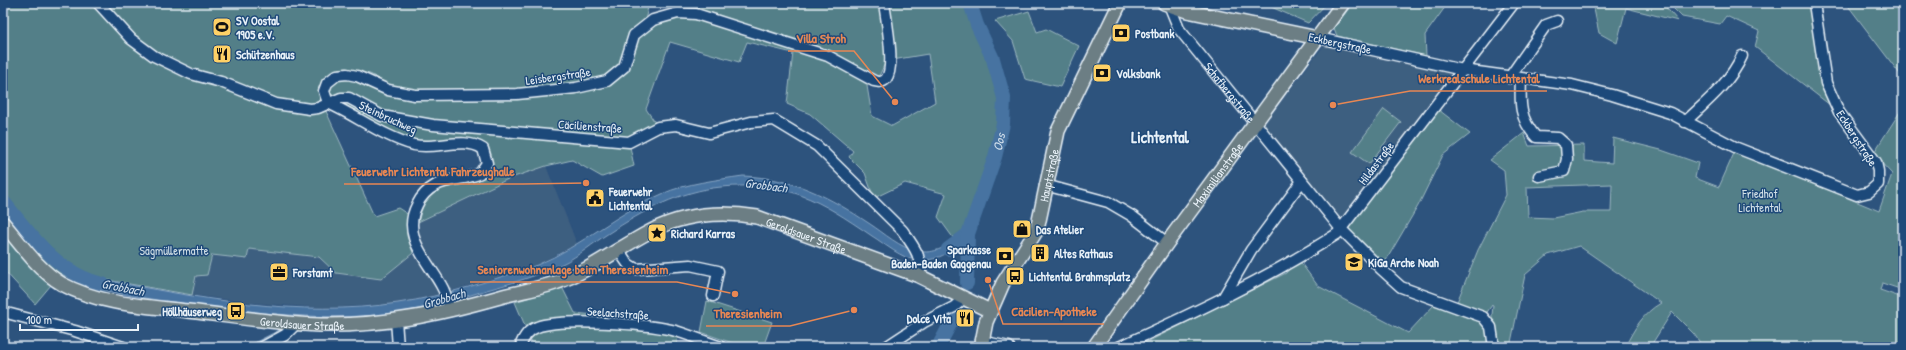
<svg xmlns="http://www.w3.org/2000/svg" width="1906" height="350" viewBox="0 0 1906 350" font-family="'Patrick Hand',sans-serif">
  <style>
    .built { fill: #3e5e80 }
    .green { fill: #527f88; stroke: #9db8c0; fill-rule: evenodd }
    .water { fill: #4673a1; stroke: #87a5c4 }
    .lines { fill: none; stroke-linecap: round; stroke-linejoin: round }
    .stream { stroke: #87a5c4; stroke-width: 2.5 }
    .river { stroke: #4673a1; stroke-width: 14 }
    .minor-casing { stroke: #e8f1f8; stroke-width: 13 }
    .major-casing { stroke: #e8f1f8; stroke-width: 16 }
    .minor { stroke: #1f4a7a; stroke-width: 10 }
    .major { stroke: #6c7e84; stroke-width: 13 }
    .labels { text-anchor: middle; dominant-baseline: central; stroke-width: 3; stroke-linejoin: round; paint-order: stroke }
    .poi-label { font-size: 12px; font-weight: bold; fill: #e8f1f8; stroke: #1f4a7a; text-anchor: start }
    .street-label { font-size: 12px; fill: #e8f1f8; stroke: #1f4a7a }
    .park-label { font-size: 12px; fill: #d2e0e7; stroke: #1f4a7a }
    .water-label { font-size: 13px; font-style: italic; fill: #d0deeb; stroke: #1f4a7a }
    .district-label { font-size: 16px; font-weight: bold; fill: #e8f1f8; stroke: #1f4a7a }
    .leader { fill: none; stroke: #e88753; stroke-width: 1.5 }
    .callout-dot { fill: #e88753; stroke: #1f4a7a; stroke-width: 1.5 }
    .callout-label { font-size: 13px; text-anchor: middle; font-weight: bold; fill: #e88753; stroke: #1f4a7a; stroke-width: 3; stroke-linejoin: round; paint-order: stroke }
  </style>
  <rect width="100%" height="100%" fill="#2d537d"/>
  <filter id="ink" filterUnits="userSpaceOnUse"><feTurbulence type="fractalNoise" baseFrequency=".025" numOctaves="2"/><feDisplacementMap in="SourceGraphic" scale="8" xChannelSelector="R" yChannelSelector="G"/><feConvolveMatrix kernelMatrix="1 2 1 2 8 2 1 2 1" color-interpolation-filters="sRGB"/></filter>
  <g filter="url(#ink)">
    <path class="built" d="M 1328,40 L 1463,70 L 1341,229 L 1260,129 Z
      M 546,166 L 577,244 L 537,265 L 451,291 L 420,240 L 418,222 L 508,179 Z
      M 248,248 L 319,257 L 336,273 L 381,279 L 413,253 L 433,282 L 439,295 L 396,304 L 325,308 L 253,303 L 192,295 L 196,276 L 207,275 L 212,255 L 247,259 Z"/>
    <path class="green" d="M 3,3 L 649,3 L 645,20 L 687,11 L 690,3 L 973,3 L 994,56 L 1007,96 L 1007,125 L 991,182 L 965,233 L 954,239 L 938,217 L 946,194 L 905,183 L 874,198 L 865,173 L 849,157 L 853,151 L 810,114 L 787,104 L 793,53 L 747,42 L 739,62 L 670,42 L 646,109 L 658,127 L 629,142 L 634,166 L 602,177 L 572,160 L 546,166 L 508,179 L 418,222 C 420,216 422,207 425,201 C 438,180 466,188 484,176 C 487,174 490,170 492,167 C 492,159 492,149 485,145 C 468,135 437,145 418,141 C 389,135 362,117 337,103 C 358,98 364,113 383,119 C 393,123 407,124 418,125 L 417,119 L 392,115 L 351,95 L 330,98 L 330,87 C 346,68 366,84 385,89 C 381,85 377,77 372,75 C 369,73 364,73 360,72 C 337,66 322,72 319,96 L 374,216 L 398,208 L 409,215 L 407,236 L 413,253 L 381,279 L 336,273 L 319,257 L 249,249 L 247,259 L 212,255 L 207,275 L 196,276 L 192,295 L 101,279 L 86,273 L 84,284 L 48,268 L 3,215 ZM 928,54 L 935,102 L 892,126 L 872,116 L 867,86 L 879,76 L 886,61 Z
      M 1262,3 L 1327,3 L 1308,23 Z
      M 1353,3 L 1448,3 L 1425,35 L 1426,56 L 1337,36 L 1334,28 Z
      M 1595,3 L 1662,3 L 1678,21 L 1626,8 L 1617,43 L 1599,33 L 1594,9 Z
      M 1668,3 L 1809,3 L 1818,30 L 1821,62 L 1839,112 L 1755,47 L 1759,31 L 1726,16 L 1720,24 L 1682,17 Z
      M 1846,3 L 1903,3 L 1903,78 Z
      M 1029,11 L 1037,32 L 1046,29 L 1079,46 L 1060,87 L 1025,79 L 1013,41 L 995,21 Z
      M 1435,107 L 1470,134 L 1443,155 L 1418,206 L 1381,269 L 1341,229 Z
      M 1903,107 L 1903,290 L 1882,283 L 1880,290 L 1903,298 L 1903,347 L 1703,347 L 1694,334 L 1672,312 L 1650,347 L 1625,347 C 1634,329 1643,313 1661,303 L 1579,246 L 1548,255 L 1525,275 L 1510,347 L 1137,347 L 1286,273 L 1298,259 L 1318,286 L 1408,333 L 1434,305 L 1455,307 L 1478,250 L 1506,195 L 1504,170 L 1490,160 L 1524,133 L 1529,146 L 1584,145 L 1584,161 L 1612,163 L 1613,138 L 1661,150 L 1698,163 L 1695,178 L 1719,187 L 1735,151 L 1879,211 L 1892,174 L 1873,154 ZM 1612,184 L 1611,212 L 1583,212 L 1553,218 L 1528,217 L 1527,187 ZM 1492,305 L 1493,305 L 1491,326 L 1483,318 Z
      M 1384,109 L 1401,122 L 1369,164 L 1352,152 Z
      M 3,231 L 51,285 L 35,304 L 3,269 Z
      M 562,287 L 575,313 L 613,317 L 678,336 L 676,347 L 534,347 L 515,302 Z
      M 707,301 L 772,322 L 763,347 L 744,347 L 701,332 Z"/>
    <path class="water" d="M 743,176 C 794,178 828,196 870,224 C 884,233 900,248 917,251 C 935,255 948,246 961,235 L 964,242 C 950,252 936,262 917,260 C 902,259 885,244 872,236 C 818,199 788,181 721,187 C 680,191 643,211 609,233 C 593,243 579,256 562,264 C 538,276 512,283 487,290 C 464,297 442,304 419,309 C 346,324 267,314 195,305 C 157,300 120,296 84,284 L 85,273 L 101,279 C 197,298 299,318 398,303 C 445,296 492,280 537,265 C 582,246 618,212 662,194 C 687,183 716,180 743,176 Z"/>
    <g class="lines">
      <path class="stream" d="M 248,347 L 283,329"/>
      <g class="river">
        <path d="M 3,201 C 31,235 57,274 103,284"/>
        <path d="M 948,249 L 968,234"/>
        <path id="s1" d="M 967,283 L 968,234 L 995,157 L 1003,124 L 1004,98 L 993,59 L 977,25 L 970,3"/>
        <path d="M 938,347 L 955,315"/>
      </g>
      <g class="minor-casing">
        <g id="minor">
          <path d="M 98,3 L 131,39 L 154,56 L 191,74 L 221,82 L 276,104 L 310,109 L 318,108 L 341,98 L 349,98 L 382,116 L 433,125 L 629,142 L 658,127 L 676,125 L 709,133 L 751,122 L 774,120 L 817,146 L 902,230 C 912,244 924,258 919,276"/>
          <path id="s2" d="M 1170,7 L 1179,29 L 1341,229 L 1381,269 L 1401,287 L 1483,317 L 1491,327 L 1494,347"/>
          <path d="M 1318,38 L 1463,70 L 1572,85 L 1612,95 L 1670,113 L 1737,148 L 1857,195 L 1869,192 L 1878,184 L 1878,171 L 1876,162 L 1839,112 L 1826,83 L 1814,3"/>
          <path d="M 1509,78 L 1546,25 L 1557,21"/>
          <path d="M 1521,79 C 1520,103 1519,118 1536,137 L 1558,138 L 1566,145 L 1567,159 L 1564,171 L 1539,176"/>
          <path d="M 328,103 L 324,91 L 327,83 L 337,75 L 347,74 L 357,76 L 388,90 L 415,95 L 517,94 L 576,88 L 607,81 L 624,67 L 634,35 L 653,20 L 678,13 L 696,14 L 828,56 L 874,81 C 878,82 882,83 886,79 C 896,67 886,19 884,3"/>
          <path d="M 328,103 C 357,116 384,137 414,145 C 436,150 464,136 483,149 L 487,163 L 480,173 C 467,180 450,178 436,185 C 427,190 421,196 417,205 C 401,236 427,260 441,285 C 446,293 448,302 450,311"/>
          <path d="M 1685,122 C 1706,102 1730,83 1742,56"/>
          <path d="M 1045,185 L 1108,202 L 1132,216 L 1167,243"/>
          <path d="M 619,251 L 628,264 L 636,269 L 690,265 L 718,271 L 713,296"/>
          <path d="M 1223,298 L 1251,250 L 1302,181"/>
          <path d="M 3,312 L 75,331 L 123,347"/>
          <path d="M 396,320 L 398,347"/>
          <path d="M 981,341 L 1009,347"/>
          <path d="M 263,347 L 285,335 L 296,324"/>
          <path d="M 520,347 C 523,338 528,330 537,327 C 561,318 646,324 672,330 C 688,334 705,342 721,347"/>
          <path d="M 886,347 L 924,322 L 954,307 L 964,298"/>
          <path d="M 1119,347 C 1194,313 1268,278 1337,234 L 1514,3"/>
        </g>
      </g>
      <g class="major-casing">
        <g id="major">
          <path d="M 1164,3 L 1187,11 L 1318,38"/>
          <path id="s3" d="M 3,223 C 21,244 38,270 62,284 C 101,305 146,306 188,311 C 232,316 277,324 321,325 C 385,326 439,314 500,297 C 518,292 537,289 555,283 C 590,271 618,248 651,231 C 684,214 721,211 757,217 L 919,276 L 990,311"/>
          <path id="s4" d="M 981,347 L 986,322 L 1003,283 L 1037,230 L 1058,131 L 1120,3"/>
          <path id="s5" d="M 1094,347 L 1167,243 L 1343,3"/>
        </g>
      </g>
      <use href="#minor" class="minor"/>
      <use href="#major" class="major"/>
    </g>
  </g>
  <defs>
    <g id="stadium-square" transform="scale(1)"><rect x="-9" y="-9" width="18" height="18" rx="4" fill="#ffd166" stroke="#1f4a7a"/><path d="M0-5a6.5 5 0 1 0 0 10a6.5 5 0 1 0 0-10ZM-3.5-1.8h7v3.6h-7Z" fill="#111"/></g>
    <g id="bank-square" transform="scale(1)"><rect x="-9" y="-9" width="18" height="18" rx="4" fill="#ffd166" stroke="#1f4a7a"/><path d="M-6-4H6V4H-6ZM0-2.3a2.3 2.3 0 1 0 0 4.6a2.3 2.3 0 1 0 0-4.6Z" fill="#111"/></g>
    <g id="restaurant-square" transform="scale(1)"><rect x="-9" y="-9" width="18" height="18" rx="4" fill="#ffd166" stroke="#1f4a7a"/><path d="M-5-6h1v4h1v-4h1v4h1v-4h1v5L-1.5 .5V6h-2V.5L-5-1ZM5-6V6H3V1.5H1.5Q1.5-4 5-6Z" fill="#111"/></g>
    <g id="civic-square" transform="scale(1)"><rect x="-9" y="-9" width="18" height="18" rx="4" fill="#ffd166" stroke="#1f4a7a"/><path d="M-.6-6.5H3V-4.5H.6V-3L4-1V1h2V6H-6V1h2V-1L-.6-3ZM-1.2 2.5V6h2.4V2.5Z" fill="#111"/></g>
    <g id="shop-square" transform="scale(1)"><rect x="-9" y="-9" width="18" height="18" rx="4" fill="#ffd166" stroke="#1f4a7a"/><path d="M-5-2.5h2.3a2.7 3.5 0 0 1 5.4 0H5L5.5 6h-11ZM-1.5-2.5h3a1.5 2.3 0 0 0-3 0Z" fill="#111"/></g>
    <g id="sight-square" transform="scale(1)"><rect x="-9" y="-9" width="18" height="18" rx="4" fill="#ffd166" stroke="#1f4a7a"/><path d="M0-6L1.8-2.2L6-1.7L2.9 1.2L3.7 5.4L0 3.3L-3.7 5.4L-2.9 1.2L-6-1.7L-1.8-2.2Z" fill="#111"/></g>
    <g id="building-square" transform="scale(1)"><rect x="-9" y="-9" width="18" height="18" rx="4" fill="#ffd166" stroke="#1f4a7a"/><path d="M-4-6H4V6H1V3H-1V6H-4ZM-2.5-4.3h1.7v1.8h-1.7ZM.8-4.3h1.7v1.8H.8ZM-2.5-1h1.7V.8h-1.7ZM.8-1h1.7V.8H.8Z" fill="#111"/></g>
    <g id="school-square" transform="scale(1)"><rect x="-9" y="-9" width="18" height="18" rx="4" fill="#ffd166" stroke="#1f4a7a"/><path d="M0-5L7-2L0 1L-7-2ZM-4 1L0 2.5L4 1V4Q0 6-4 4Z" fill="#111"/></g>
    <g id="office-square" transform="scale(1)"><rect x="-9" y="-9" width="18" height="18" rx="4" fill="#ffd166" stroke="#1f4a7a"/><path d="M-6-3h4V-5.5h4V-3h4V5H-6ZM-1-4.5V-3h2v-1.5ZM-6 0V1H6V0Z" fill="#111"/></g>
    <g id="bus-square" transform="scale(1)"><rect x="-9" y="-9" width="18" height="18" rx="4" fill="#ffd166" stroke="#1f4a7a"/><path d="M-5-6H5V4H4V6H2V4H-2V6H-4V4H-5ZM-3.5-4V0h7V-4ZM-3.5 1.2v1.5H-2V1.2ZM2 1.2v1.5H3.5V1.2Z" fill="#111"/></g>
  </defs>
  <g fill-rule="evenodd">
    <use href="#stadium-square" x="222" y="27"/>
    <use href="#bank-square" x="1121" y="33"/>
    <use href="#restaurant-square" x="222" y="54"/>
    <use href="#bank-square" x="1102" y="73"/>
    <use href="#civic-square" x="595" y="198"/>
    <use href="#shop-square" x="1022" y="229"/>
    <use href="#sight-square" x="657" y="233"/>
    <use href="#building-square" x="1040" y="253"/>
    <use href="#bank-square" x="1005" y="256"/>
    <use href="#school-square" x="1354" y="262"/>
    <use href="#office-square" x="279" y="272"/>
    <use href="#bus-square" x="1015" y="276"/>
    <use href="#bus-square" x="236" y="311"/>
    <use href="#restaurant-square" x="965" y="318"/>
  </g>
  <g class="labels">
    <g class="poi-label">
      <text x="236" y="20">SV Oostal<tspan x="236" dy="14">1905 e.V.</tspan></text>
      <text x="1135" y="33">Postbank</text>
      <text x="236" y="54">Schützenhaus</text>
      <text x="1116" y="73">Volksbank</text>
      <text x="609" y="191">Feuerwehr<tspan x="609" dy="14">Lichtental</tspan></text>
      <text x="1036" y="229">Das Atelier</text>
      <text x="671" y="233">Richard Karras</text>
      <text x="991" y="249" text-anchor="end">Sparkasse<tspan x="991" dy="14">Baden-Baden Gaggenau</tspan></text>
      <text x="1054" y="253">Altes Rathaus</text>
      <text x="1368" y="262">KiGa Arche Noah</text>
      <text x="293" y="272">Forstamt</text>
      <text x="1029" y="276">Lichtental Brahmsplatz</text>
      <text x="222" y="311" text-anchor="end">Höllhäuserweg</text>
      <text x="951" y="318" text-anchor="end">Dolce Vita</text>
    </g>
    <g class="street-label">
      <text transform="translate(1340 43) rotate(12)">Eckbergstraße</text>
      <text transform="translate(558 76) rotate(-8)">Leisbergstraße</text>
      <text stroke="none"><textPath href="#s2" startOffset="105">Schafbergstraße</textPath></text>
      <text transform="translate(388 117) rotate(25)">Steinbruchweg</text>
      <text transform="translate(590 126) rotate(4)">Cäcilienstraße</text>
      <text transform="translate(1857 138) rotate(57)">Eckbergstraße</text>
      <text transform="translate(1376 163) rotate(-53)">Hildastraße</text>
      <text stroke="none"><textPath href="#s5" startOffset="212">Maximilianstraße</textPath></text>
      <text stroke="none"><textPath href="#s4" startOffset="187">Hauptstraße</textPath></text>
      <text stroke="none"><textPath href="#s3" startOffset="858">Geroldsauer Straße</textPath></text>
      <text transform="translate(618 313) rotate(4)">Seelachstraße</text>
      <text stroke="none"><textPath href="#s3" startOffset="330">Geroldsauer Straße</textPath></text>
    </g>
    <g class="park-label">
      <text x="1760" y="193">Friedhof<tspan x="1760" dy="14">Lichtental</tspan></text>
      <text x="174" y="250">Sägmüllermatte</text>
    </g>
    <g class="water-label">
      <text stroke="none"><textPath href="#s1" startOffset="146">Oos</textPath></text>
      <text transform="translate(766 185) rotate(7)">Grobbach</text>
      <text transform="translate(123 287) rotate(11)">Grobbach</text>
      <text transform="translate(444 298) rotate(-16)">Grobbach</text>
    </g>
    <g class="district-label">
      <text x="1160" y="137">Lichtental</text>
    </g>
  </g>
  <path class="leader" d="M895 102L854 51H788M1333 105L1410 91H1547M586 183L523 184H344M735 294L677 282H470M988 280L1003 324H1104M854 310L790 326H706"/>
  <g class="callout-dot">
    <circle cx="895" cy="102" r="4"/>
    <circle cx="1333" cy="105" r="4"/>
    <circle cx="586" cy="183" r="4"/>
    <circle cx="735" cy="294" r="4"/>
    <circle cx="988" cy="280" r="4"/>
    <circle cx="854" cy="310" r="4"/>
  </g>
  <g class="callout-label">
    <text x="821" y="43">Villa Stroh</text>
    <text x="1479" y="83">Werkrealschule Lichtental</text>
    <text x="433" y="176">Feuerwehr Lichtental Fahrzeughalle</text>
    <text x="573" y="274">Seniorenwohnanlage beim Theresienheim</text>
    <text x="1054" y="316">Cäcilien-Apotheke</text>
    <text x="748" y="318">Theresienheim</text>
  </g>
  <rect width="1906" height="350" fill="none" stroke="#1f4a7a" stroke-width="16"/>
  <rect x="8" y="8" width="1890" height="334" fill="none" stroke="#e8f1f8" stroke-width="1.5" filter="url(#ink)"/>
  <path d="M20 324v6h118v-6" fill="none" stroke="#e8f1f8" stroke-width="2"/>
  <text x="26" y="324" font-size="12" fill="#e8f1f8" stroke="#1f4a7a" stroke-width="3" paint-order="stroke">100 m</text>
</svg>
